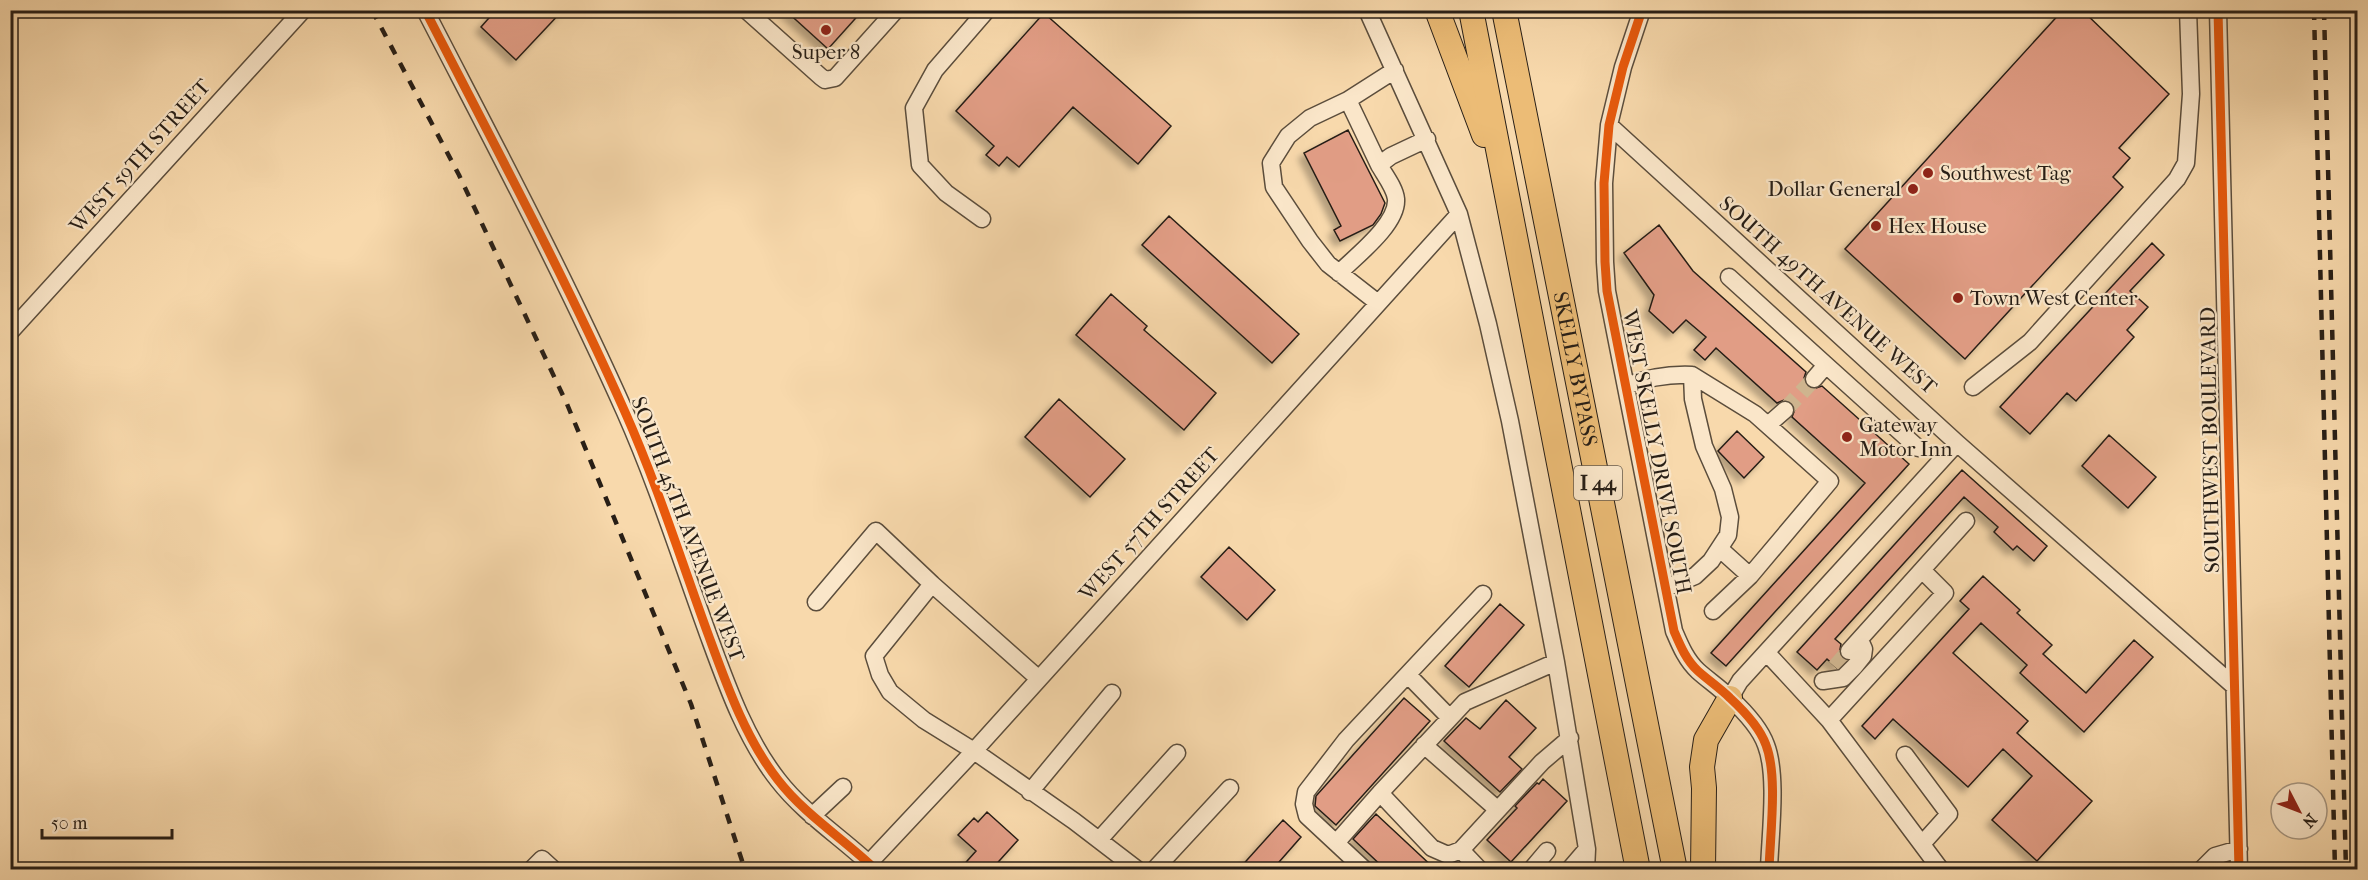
<svg xmlns="http://www.w3.org/2000/svg" width="2368" height="880" viewBox="0 0 2368 880" font-family="'IM FELL French Canon',serif">
  <style>
    .building { fill: #e19d85; stroke: #271e16; stroke-width: 1.5; filter: url(#shadow) }
    .lines { fill: none; stroke-linecap: round; stroke-linejoin: round }
    .minor-tunnel { stroke: #ceb48e; stroke-width: 16; stroke-dasharray: 16 8; stroke-linecap: butt }
    .minor-casing { stroke: #5b4d3c; stroke-width: 19 }
    .highway-casing { stroke: #271e16; stroke-width: 26 }
    .minor { stroke: #fae6c9; stroke-width: 16 }
    .highway { stroke: #ecbc76; stroke-width: 24 }
    .rail { stroke: #271e16; stroke-width: 4.5; stroke-dasharray: 10 10; stroke-linecap: butt }
    .cycleway-casing { stroke: #fae6c9; stroke-width: 13 }
    .cycleway { stroke: #e8590c; stroke-width: 9 }
    .poi-dot { fill: #8f2418; stroke: #fae6c9; stroke-width: 2 }
    .labels { text-anchor: middle; dominant-baseline: central; stroke-width: 4.5; stroke-linejoin: round; paint-order: stroke }
    .shield { fill: #fae6c9; stroke: #665a4c; stroke-width: 1.5 }
    .shield-label { font-size: 20px; font-weight: bold; fill: #271e16 }
    .poi-label { font-size: 21px; fill: #271e16; stroke: #fae6c9; text-anchor: start }
    .street-label { font-size: 21px; fill: #271e16; stroke: #fae6c9 }
  </style>
  <defs>
    <filter id="shadow"><feDropShadow dx="-5.5" dy="5.5" stdDeviation="3" flood-color="#0004"/></filter>
  </defs>
  <rect width="100%" height="100%" fill="#f8d9ac"/>
  <filter id="stains"><feTurbulence type="fractalNoise" baseFrequency=".00333" numOctaves="4"/><feColorMatrix values="0 0 0 0 .2 0 0 0 0 .09 0 0 0 0 .02 0 0 0 .5 -.17"/></filter>
  <radialGradient id="worn" r=".72"><stop offset=".6" stop-color="#630" stop-opacity="0"/><stop offset="1" stop-color="#630" stop-opacity=".3"/></radialGradient>
  <path class="building" d="M 496,10 L 563,10 L 516,60 L 481,27 Z
    M 785,10 L 863,10 L 828,49 Z
    M 2063,10 L 2082,10 L 2169,94 L 2119,148 L 2130,158 L 2113,177 L 2123,187 L 1965,359 L 1845,249 Z
    M 1044,13 L 1171,126 L 1138,164 L 1073,107 L 1019,167 L 1007,157 L 999,166 L 986,155 L 994,146 L 956,111 Z
    M 1348,130 L 1385,203 L 1381,214 L 1373,225 L 1340,241 L 1334,230 L 1341,226 L 1304,153 Z
    M 1169,216 L 1299,334 L 1272,363 L 1142,245 Z
    M 1659,225 L 1693,271 L 1806,372 L 1804,378 L 1807,387 L 1813,389 L 1822,386 L 1909,464 L 1726,666 L 1711,653 L 1865,483 L 1792,417 L 1795,409 L 1792,403 L 1784,400 L 1777,403 L 1716,348 L 1705,360 L 1694,350 L 1706,337 L 1686,320 L 1673,333 L 1649,311 L 1654,295 L 1624,253 Z
    M 2152,243 L 2164,255 L 2130,291 L 2148,307 L 2127,330 L 2134,337 L 2076,401 L 2067,393 L 2030,434 L 2000,407 Z
    M 1111,294 L 1147,326 L 1144,330 L 1216,393 L 1184,430 L 1076,335 Z
    M 1059,399 L 1125,459 L 1090,497 L 1025,437 Z
    M 1737,431 L 1764,457 L 1744,478 L 1718,451 Z
    M 2109,435 L 2156,477 L 2128,508 L 2082,466 Z
    M 1962,470 L 2047,546 L 2034,561 L 2017,546 L 2013,550 L 1994,532 L 1998,527 L 1964,497 L 1835,639 L 1841,644 L 1839,655 L 1845,661 L 1837,668 L 1827,659 L 1817,670 L 1797,652 Z
    M 1229,547 L 1275,590 L 1247,620 L 1201,577 Z
    M 1983,576 L 2020,610 L 2017,613 L 2052,645 L 2043,654 L 2086,693 L 2134,640 L 2153,657 L 2084,732 L 2020,673 L 2027,665 L 1981,623 L 1953,653 L 2028,721 L 2017,733 L 2092,801 L 2037,861 L 1992,820 L 2032,776 L 2003,749 L 1968,787 L 1893,719 L 1875,739 L 1862,726 L 1969,609 L 1960,601 Z
    M 1500,604 L 1524,625 L 1469,687 L 1445,666 Z
    M 1404,698 L 1430,721 L 1336,825 L 1315,806 L 1316,796 Z
    M 1506,700 L 1536,728 L 1509,757 L 1522,769 L 1500,792 L 1444,741 L 1466,718 L 1480,729 Z
    M 1543,779 L 1567,801 L 1511,862 L 1487,840 L 1517,808 L 1515,806 L 1537,783 L 1539,784 Z
    M 987,812 L 1018,840 L 991,870 L 959,870 L 976,851 L 958,835 L 974,818 L 978,822 Z
    M 1376,814 L 1436,870 L 1386,870 L 1353,839 Z
    M 1283,820 L 1301,837 L 1272,870 L 1238,870 Z"/>
  <g class="lines">
    <path class="minor-tunnel" d="M 1785,410 L 1814,379
      M 1835,667 L 1849,651"/>
    <g class="minor-casing">
      <path id="minor" d="M 425,10 C 494,144 564,275 625,412 C 657,484 681,560 708,634 C 726,683 745,738 778,780 C 805,815 844,839 876,870
        M 746,10 L 821,77 L 825,80 L 835,78 L 896,10
        M 1367,10 L 1459,214 L 1488,324 L 1510,421 L 1556,662 L 1587,849 L 1586,870
        M 1642,10 L 1623,67 L 1609,125 L 1604,183 L 1605,262 L 1607,291 L 1674,631 C 1680,645 1686,660 1698,671 C 1708,680 1720,688 1730,698 C 1743,710 1760,728 1766,745 C 1778,776 1770,835 1769,870
        M 2218,10 L 2239,870
        M 1348,100 L 1379,165 L 1391,156 L 1427,139
        M 1609,125 L 1957,443 L 2234,686
        M 982,219 L 946,193 L 920,165 L 914,108 L 935,70 L 987,10
        M 1339,273 C 1356,256 1398,224 1396,199 C 1395,188 1384,174 1379,165
        M 1729,277 L 1826,365
        M 1378,303 L 1328,264 L 1310,241 L 1274,187 L 1271,163 L 1288,136 L 1310,118 L 1348,100 L 1395,70
        M 10,332 L 303,10
        M 1692,375 L 1755,414 L 1830,481 L 1750,576 L 1713,611
        M 1814,379 L 1826,365 L 1918,448
        M 1626,386 C 1649,377 1668,374 1692,375 L 1693,399 L 1704,446 L 1723,489 L 1730,517 L 1728,535 L 1711,561 L 1695,576 L 1666,588
        M 1973,387 L 2030,342 L 2177,179 L 2186,163 L 2191,94 L 2188,10
        M 1768,425 L 1785,410
        M 1720,549 L 1750,576
        M 932,584 L 1039,679
        M 816,602 L 876,531 L 932,584 L 874,656 L 880,675 L 890,692 L 924,720 L 974,751 L 1074,821 L 1138,870
        M 1849,651 L 1966,521
        M 1767,653 L 1829,720 L 1941,870
        M 1556,662 L 1465,702 L 1380,793 L 1432,848 L 1448,855 L 1461,850 L 1542,762 L 1570,738
        M 1408,675 L 1450,718
        M 1823,681 L 1843,678 L 1855,666 L 1863,656 L 1864,649 L 1860,640
        M 1730,698 L 1740,681 L 1957,443
        M 1829,720 L 1945,593 L 1922,570
        M 1424,745 L 1498,810
        M 1905,755 L 1949,814 L 1922,844
        M 1030,792 L 1112,693
        M 812,816 L 843,787
        M 1099,840 L 1177,753
        M 1336,843 L 1380,793
        M 1461,850 L 1480,870
        M 869,863 L 974,751 L 1459,214
        M 531,870 L 542,859 L 554,870
        M 1154,870 L 1230,788
        M 1365,870 L 1307,816 L 1304,804 L 1306,792 L 1346,740 L 1483,594
        M 1531,870 L 1547,851
        M 1569,870 L 1587,849
        M 2201,870 L 2215,856 L 2239,849"/>
    </g>
    <g class="highway-casing">
      <g id="highway">
        <path d="M 1437,10 L 1484,135"/>
        <path d="M 1471,10 L 1638,870"/>
        <path id="s1" d="M 1504,10 L 1675,870"/>
        <path d="M 1703,870 L 1704,788 L 1702,767 L 1706,740 L 1730,698"/>
      </g>
    </g>
    <use href="#minor" class="minor"/>
    <use href="#highway" class="highway"/>
    <path class="rail" d="M 372,10 L 459,175 L 567,404 L 691,704 L 745,870
      M 2314,10 L 2335,870
      M 2324,10 L 2346,870"/>
    <g class="cycleway-casing">
      <path id="cycleway" d="M 425,10 C 494,144 564,275 625,412 C 657,484 681,560 708,634 C 726,683 745,738 778,780 C 805,815 844,839 876,870
        M 1642,10 L 1623,67 L 1609,125 L 1604,183 L 1605,262 L 1607,291 L 1674,631 C 1680,645 1686,660 1698,671 C 1708,680 1720,688 1730,698 C 1743,710 1760,728 1766,745 C 1778,776 1770,835 1769,870
        M 2218,10 L 2239,870"/>
    </g>
    <use href="#cycleway" class="cycleway"/>
  </g>
  <g class="poi-dot">
    <circle cx="826" cy="30" r="6"/>
    <circle cx="1928" cy="173" r="6"/>
    <circle cx="1913" cy="189" r="6"/>
    <circle cx="1876" cy="226" r="6"/>
    <circle cx="1958" cy="298" r="6"/>
    <circle cx="1847" cy="437" r="6"/>
  </g>
  <g class="labels">
    <rect class="shield" x="1574" y="466" width="48" height="34" rx="4.5"/>
    <g class="shield-label">
      <text x="1598" y="483">I 44</text>
    </g>
    <g class="poi-label">
      <text x="826" y="52" text-anchor="middle">Super 8</text>
      <text x="1940" y="173">Southwest Tag</text>
      <text x="1901" y="189" text-anchor="end">Dollar General</text>
      <text x="1888" y="226">Hex House</text>
      <text x="1970" y="298">Town West Center</text>
      <text x="1859" y="425">Gateway<tspan x="1859" dy="24">Motor Inn</tspan></text>
    </g>
    <g class="street-label">
      <text transform="translate(140 156) rotate(-48)">WEST 59TH STREET</text>
      <text transform="translate(1828 295) rotate(42)">SOUTH 49TH AVENUE WEST</text>
      <text stroke="none"><textPath href="#s1" startOffset="366">SKELLY BYPASS</textPath></text>
      <text transform="translate(2210 440) rotate(-91)">SOUTHWEST BOULEVARD</text>
      <text transform="translate(1657 452) rotate(79)">WEST SKELLY DRIVE SOUTH</text>
      <text transform="translate(1149 524) rotate(-48)">WEST 57TH STREET</text>
      <text transform="translate(688 529) rotate(69)">SOUTH 45TH AVENUE WEST</text>
    </g>
  </g>
  <rect width="2368" height="880" fill="none" stroke="#f8d9ac" stroke-width="36"/>
  <rect x="12" y="12" width="2344" height="856" fill="none" stroke="#271e16" stroke-width="3"/>
  <rect x="18" y="18" width="2332" height="844" fill="none" stroke="#271e16" stroke-width="1.5"/>
  <g transform="translate(2299 811) rotate(132)"><circle r="28" fill="#fae6c9" stroke="#a69681" stroke-width="1.5"/>
  <path d="M0-4.5L10 22L0 15L-10 22Z" fill="#8f2418"/>
  <text y="-9" font-size="16" font-weight="bold" text-anchor="middle" fill="#271e16">N</text>
  </g>
  <path d="M42 829v9h130v-9" fill="none" stroke="#271e16" stroke-width="3"/>
  <text x="51" y="829" font-size="18" fill="#271e16" stroke="#fae6c9" stroke-width="4.5" paint-order="stroke">50 m</text>
  <rect width="100%" height="100%" filter="url(#stains)"/>
  <rect width="100%" height="100%" fill="url(#worn)"/>
</svg>
